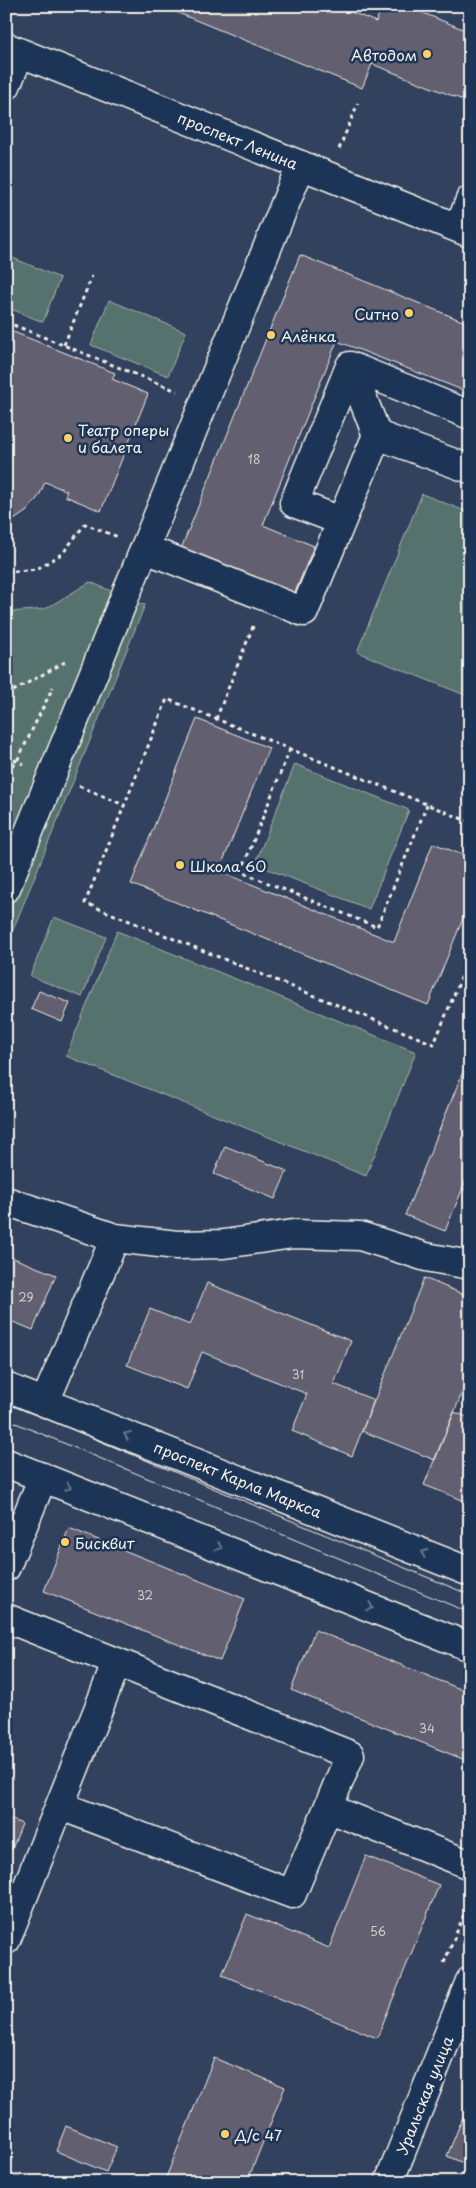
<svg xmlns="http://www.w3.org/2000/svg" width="476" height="2188" viewBox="0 0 476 2188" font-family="'Playpen Sans',sans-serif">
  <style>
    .green { fill: #57726e; stroke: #a6b2ab }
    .building { fill: #625e70; stroke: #f4f1e8 }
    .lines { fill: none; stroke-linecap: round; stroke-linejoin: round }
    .minor-casing { stroke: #f4f1e8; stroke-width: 31 }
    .major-casing { stroke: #f4f1e8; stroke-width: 31 }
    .path { stroke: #f4f1e8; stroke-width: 3; stroke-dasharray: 4 4; stroke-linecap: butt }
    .minor { stroke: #1d3557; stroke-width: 28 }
    .major { stroke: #1d3557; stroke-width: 28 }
    .tram { stroke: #f4f1e8; stroke-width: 1 }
    .oneway { stroke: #68778a }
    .poi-dot { fill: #ffd166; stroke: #1d3557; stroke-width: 2 }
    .labels { text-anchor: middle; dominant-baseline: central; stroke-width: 5; stroke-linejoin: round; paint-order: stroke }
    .number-label { font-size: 12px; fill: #d0ccca }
    .poi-label { font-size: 15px; fill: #f4f1e8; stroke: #1d3557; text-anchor: start }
    .street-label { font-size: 15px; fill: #f4f1e8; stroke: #1d3557 }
  </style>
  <rect width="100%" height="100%" fill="#32415e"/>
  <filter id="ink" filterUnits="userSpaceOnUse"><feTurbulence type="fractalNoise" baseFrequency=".02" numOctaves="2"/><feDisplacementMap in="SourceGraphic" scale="10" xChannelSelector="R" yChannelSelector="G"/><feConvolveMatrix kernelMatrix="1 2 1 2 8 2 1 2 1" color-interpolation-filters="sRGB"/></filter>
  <g filter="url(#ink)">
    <path class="green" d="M 6,255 L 60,278 L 43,322 L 6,307 Z
      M 109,300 L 186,332 L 168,376 L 91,345 Z
      M 422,494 L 470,513 L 470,697 L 357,652 Z
      M 90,582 L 145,605 L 6,947 L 6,611 L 10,612 L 45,609 Z
      M 295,764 L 409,810 L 369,909 L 255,864 Z
      M 54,917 L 106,937 L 82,997 L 30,976 Z
      M 117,931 L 416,1052 L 366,1176 L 66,1056 Z"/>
    <path class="building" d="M 161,6 L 337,6 L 376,22 L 382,6 L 406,6 L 470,32 L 470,83 L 463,100 L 372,64 L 362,88 Z
      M 300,255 L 470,324 L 470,393 L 337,341 L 263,525 L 314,546 L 294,595 L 181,549 Z
      M 6,329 L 115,373 L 112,379 L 148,394 L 101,511 L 65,496 L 67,491 L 45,482 L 39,496 L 27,511 L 11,522 L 6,523 Z
      M 197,719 L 269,748 L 219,871 L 394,942 L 433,843 L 470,858 L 470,901 L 428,1005 L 131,884 Z
      M 39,991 L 70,1003 L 62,1022 L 31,1009 Z
      M 464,1069 L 470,1072 L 470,1171 L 445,1231 L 405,1215 Z
      M 225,1146 L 287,1171 L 275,1199 L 214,1174 Z
      M 470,1171 L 470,1192 L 462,1189 Z
      M 6,1255 L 56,1275 L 33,1330 L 6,1319 Z
      M 424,1278 L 470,1297 L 470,1373 L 435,1460 L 362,1431 Z
      M 207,1283 L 351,1341 L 334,1384 L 374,1400 L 352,1456 L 292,1431 L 307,1394 L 202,1352 L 187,1389 L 127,1365 L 150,1309 L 190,1325 Z
      M 454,1412 L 470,1418 L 470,1503 L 424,1485 Z
      M 69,1528 L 245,1599 L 220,1661 L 44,1591 Z
      M 315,1630 L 470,1693 L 470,1762 L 291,1690 Z
      M 6,1817 L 22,1824 L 6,1864 Z
      M 366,1856 L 439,1885 L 377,2038 L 222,1975 L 247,1914 L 329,1948 Z
      M 214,2058 L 285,2087 L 247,2182 L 169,2182 L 165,2180 Z
      M 470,2100 L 470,2166 L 447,2156 Z
      M 66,2126 L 117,2147 L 106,2172 L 56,2151 Z"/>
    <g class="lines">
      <g class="minor-casing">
        <path id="minor" d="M 6,86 L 20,53
          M 459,228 L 470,200
          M 350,366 L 470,415
          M 341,521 L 294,503 L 350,366 L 377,435
          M 146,549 L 304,612 L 377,435 L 470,469
          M 6,888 L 301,165
          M 6,1201 L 115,1238 L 45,1402
          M 115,1238 L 177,1245 L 224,1244 L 293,1234 L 360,1236 L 426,1257 L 470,1265
          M 6,1567 L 43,1477
          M 6,1618 L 350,1755 L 292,1894 L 61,1806
          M 328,1808 L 470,1865
          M 6,1940 L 117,1662
          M 389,2182 L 470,1981"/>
      </g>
      <g class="major-casing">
        <path id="major" d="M 6,47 L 470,233
          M 6,1387 L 470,1572
          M 6,1463 L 470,1647"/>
      </g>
      <path class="path" d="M 339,149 L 358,103
        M 6,322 L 177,391
        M 64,345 L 92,276
        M 6,572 L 37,569 L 63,553 L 85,524 L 118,537
        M 6,695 L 65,662
        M 216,719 L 254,624
        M 290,749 L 241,872 L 377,927 L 427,805
        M 6,757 L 24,764
        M 6,771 L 17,761 L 53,687
        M 79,786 L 124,805
        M 470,822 L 167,699 L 85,903 L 434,1044 L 470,956
        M 444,1963 L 470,1900"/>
      <use href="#minor" class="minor"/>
      <use href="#major" class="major"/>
      <path class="tram" d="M 6,1402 L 470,1595
        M 6,1419 L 470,1613"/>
    </g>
    <defs><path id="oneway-chevron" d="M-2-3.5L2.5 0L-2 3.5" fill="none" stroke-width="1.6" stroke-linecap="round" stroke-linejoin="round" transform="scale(1.25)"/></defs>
    <g class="oneway">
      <use href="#oneway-chevron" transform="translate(127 1435) rotate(-158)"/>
      <use href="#oneway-chevron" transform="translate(68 1487) rotate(22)"/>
      <use href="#oneway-chevron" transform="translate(219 1547) rotate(22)"/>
      <use href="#oneway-chevron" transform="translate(424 1553) rotate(-158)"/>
      <use href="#oneway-chevron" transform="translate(370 1607) rotate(22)"/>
    </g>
  </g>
  <g class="poi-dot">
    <circle cx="427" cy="54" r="5"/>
    <circle cx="409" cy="313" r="5"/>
    <circle cx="271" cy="335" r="5"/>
    <circle cx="68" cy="438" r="5"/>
    <circle cx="180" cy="865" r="5"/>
    <circle cx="65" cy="1542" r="5"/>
    <circle cx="225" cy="2134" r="5"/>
  </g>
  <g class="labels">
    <g class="number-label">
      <text x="254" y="459">18</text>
      <text x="26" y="1297">29</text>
      <text x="298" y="1374">31</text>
      <text x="145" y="1595">32</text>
      <text x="427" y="1728">34</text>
      <text x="378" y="1931">56</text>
    </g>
    <g class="poi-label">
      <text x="417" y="54" text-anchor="end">Автодом</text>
      <text x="399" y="313" text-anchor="end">Ситно</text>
      <text x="281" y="335">Алёнка</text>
      <text x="78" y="429">Театр оперы<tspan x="78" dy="17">и балета</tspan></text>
      <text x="190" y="865">Школа 60</text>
      <text x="75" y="1542">Бисквит</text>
      <text x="235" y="2134">Д/с 47</text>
    </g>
    <g class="street-label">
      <text transform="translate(238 140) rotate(22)">проспект Ленина</text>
      <text transform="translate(238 1479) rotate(22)">проспект Карла Маркса</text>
      <text transform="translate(424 2095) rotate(-68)">Уральская улица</text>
    </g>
  </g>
  <rect width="476" height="2188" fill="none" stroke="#1d3557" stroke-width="25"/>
  <rect x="12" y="12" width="451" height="2163" fill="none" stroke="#f4f1e8" stroke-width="2" filter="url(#ink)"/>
</svg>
